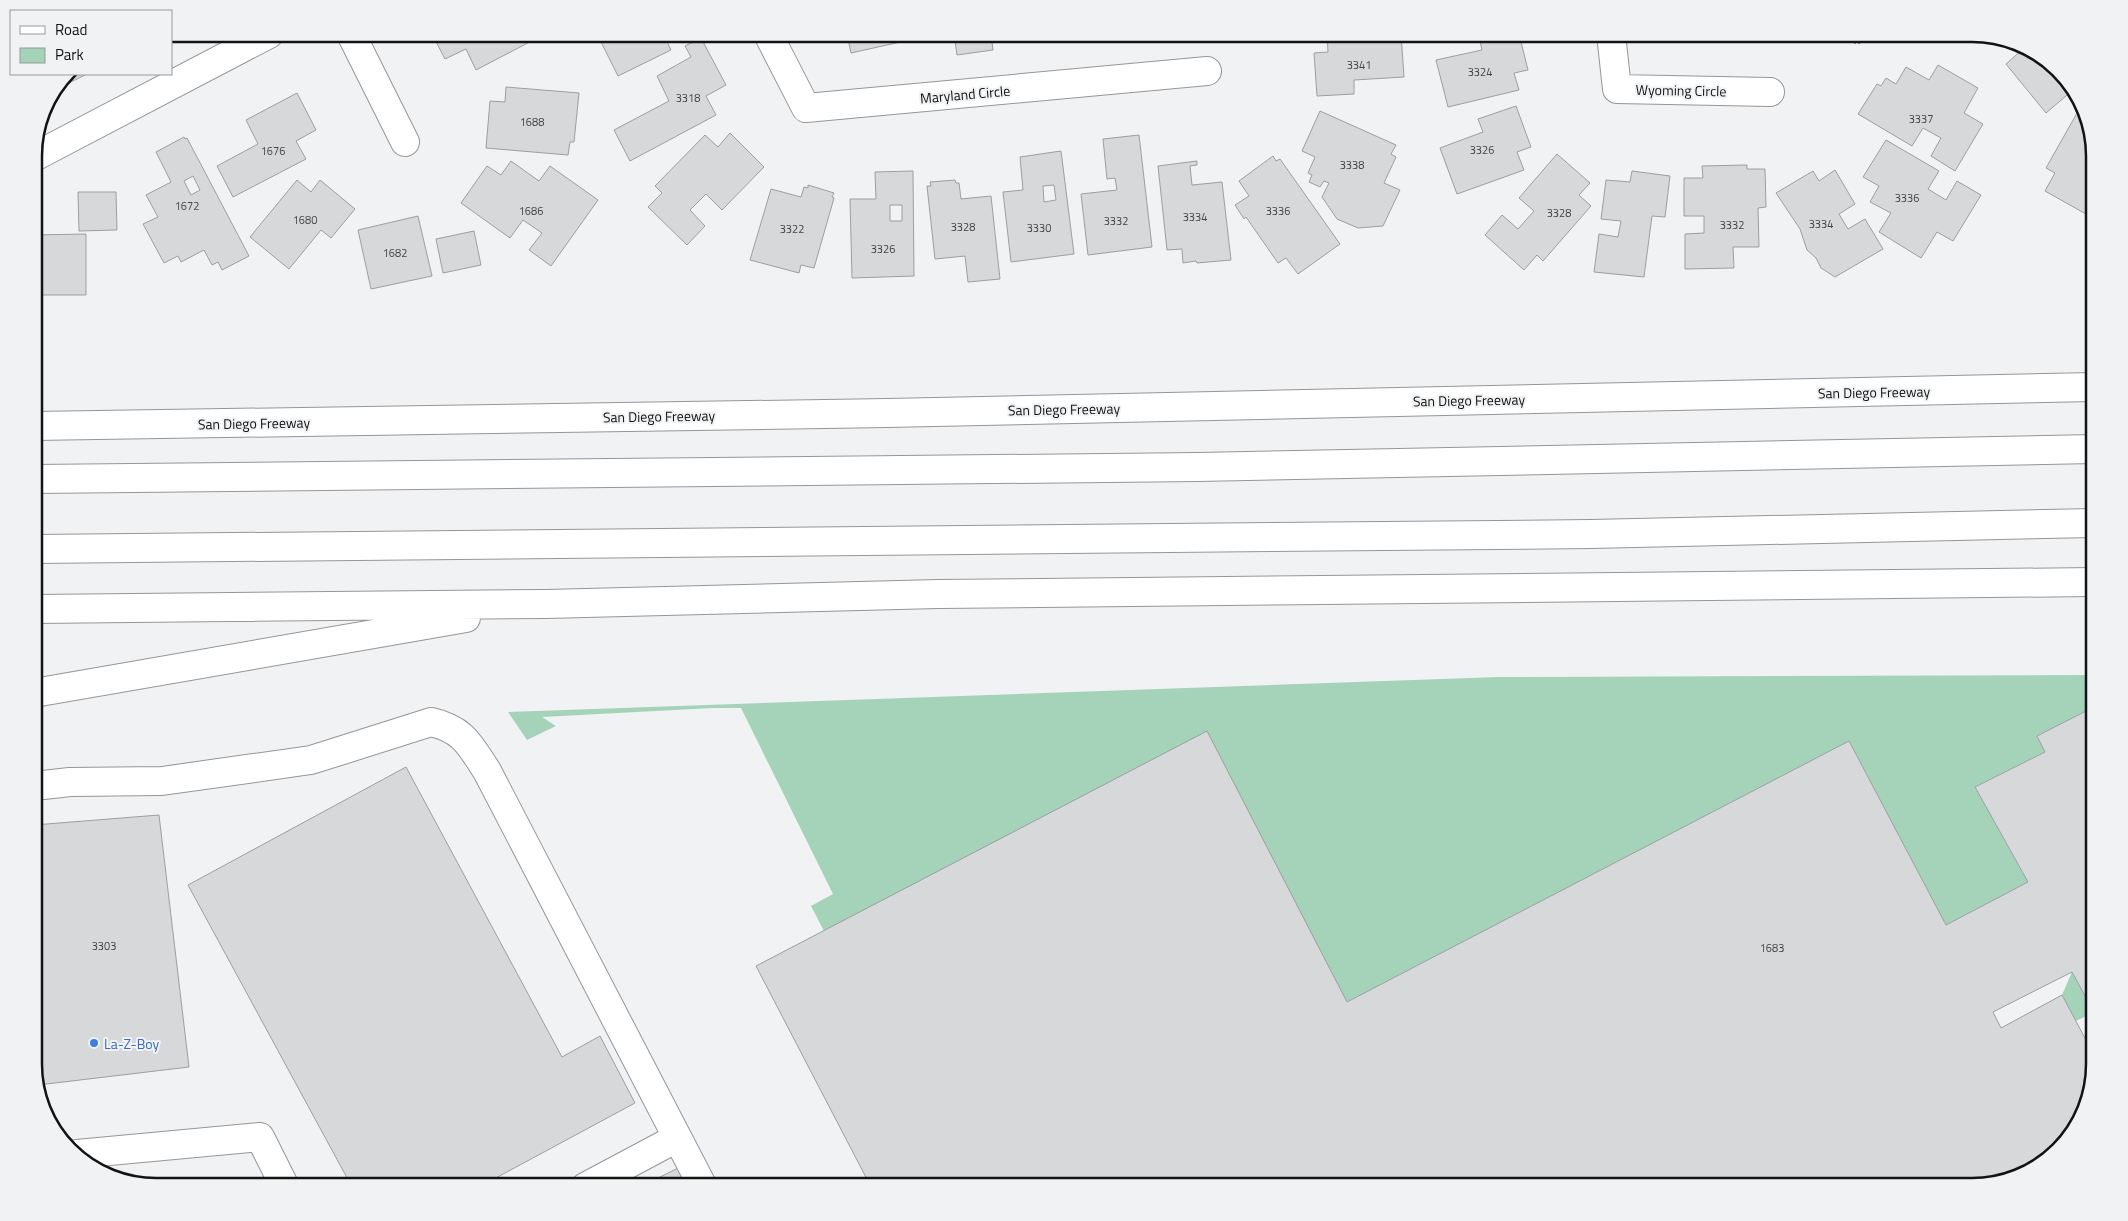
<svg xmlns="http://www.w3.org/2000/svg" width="2128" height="1221" viewBox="0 0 2128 1221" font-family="'Titillium Web',sans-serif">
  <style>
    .green { fill: #a5d3b9 }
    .building { fill: #d6d8da; stroke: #9d9ea0; fill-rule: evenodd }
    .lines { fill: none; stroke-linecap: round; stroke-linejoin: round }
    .minor-casing { stroke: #959698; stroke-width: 30 }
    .highway-casing { stroke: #959698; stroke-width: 30 }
    .minor { stroke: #fff; stroke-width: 28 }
    .highway { stroke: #fff; stroke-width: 28 }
    .shop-dot { fill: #3f7fe0; stroke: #f1f2f4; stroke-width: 2 }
    .labels { text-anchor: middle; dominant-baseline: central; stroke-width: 4; stroke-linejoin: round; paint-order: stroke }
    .number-label { font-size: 11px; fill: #434445 }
    .street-label { font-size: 14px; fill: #121313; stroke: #f1f2f4 }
    .shop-label { font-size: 14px; fill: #366cbe; stroke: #f1f2f4; text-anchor: start }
    .rim { fill: none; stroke: #121313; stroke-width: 2.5 }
  </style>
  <rect width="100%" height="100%" fill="#f1f2f4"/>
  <path class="green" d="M 2094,675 L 2094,707 L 2037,736 L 2045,752 L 1975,787 L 2028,882 L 1946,925 L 1849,741 L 1347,1002 L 824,931 L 811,906 L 833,894 L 741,708 L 712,708 L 542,717 L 556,726 L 527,740 L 508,712 L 1499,677 Z
    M 2072,972 L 2091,1007 L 2094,1006 L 2094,1012 L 2076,1021 L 2062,995 Z"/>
  <path class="building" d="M 432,34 L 545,34 L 476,70 L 466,49 L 445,59 Z
    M 574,34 L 593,34 L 578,41 Z
    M 597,34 L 663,34 L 671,50 L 618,76 Z
    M 677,34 L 701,34 L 682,43 Z
    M 847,34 L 913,34 L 914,39 L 851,53 Z
    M 954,34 L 991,34 L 993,50 L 957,55 Z
    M 1027,34 L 1065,34 L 1066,38 L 1028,42 Z
    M 1327,34 L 1401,34 L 1404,77 L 1354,80 L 1354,94 L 1317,96 L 1314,53 L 1328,52 Z
    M 1492,34 L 1519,34 L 1528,70 L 1514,73 L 1519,90 L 1448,107 L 1436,60 L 1482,50 L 1479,37 Z
    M 1844,34 L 1872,34 L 1859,44 L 1857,42 L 1855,44 Z
    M 701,38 L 726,85 L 706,96 L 716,115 L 630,161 L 614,130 L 669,101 L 657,76 L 691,57 L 685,46 Z
    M 2024,48 L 2033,50 L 2073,90 L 2046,113 L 2006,64 Z
    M 1938,65 L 1978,88 L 1964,113 L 1983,124 L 1955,171 L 1931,156 L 1941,138 L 1923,128 L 1912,146 L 1858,114 L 1877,84 L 1881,86 L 1886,78 L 1896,84 L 1906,67 L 1929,80 Z
    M 67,74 L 87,74 L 63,86 L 61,83 Z
    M 506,87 L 579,93 L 574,142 L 570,142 L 568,155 L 486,148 L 490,101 L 505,102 Z
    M 297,93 L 316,130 L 296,141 L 306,159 L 233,197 L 217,166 L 258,144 L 246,120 Z
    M 1516,106 L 1531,147 L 1517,152 L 1524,170 L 1457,194 L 1440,148 L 1483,132 L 1478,119 Z
    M 2081,106 L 2094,148 L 2094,170 L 2087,183 L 2094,187 L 2093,218 L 2045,191 L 2055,173 L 2046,168 Z
    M 1320,111 L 1396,145 L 1391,154 L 1396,157 L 1384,183 L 1400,190 L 1383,226 L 1358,228 L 1337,219 L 1322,197 L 1329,183 L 1324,181 L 1320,187 L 1309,182 L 1312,175 L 1308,173 L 1315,157 L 1302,151 Z
    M 730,133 L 764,167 L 722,210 L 706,194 L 690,210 L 705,226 L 687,245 L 648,207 L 662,193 L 655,186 L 705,135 L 718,147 Z
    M 1139,135 L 1152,247 L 1088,255 L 1081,194 L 1117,190 L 1115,178 L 1107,179 L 1103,139 Z
    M 184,137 L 185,139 L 187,138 L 249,256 L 222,270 L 218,262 L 212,265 L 204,250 L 181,262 L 178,256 L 164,263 L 143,224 L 158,217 L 146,195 L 171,182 L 156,152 ZM 193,176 L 200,190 L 191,195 L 184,181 Z
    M 1886,140 L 1939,171 L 1928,189 L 1946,200 L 1957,181 L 1981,195 L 1953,241 L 1937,232 L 1921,258 L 1879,232 L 1891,213 L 1870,202 L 1879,186 L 1863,177 Z
    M 1061,151 L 1074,254 L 1011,262 L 1003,192 L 1023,190 L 1020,157 ZM 1054,185 L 1056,200 L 1044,202 L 1043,186 Z
    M 1557,154 L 1590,183 L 1579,195 L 1591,206 L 1543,261 L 1537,255 L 1524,270 L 1485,235 L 1502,215 L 1518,229 L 1534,211 L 1519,198 Z
    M 1273,156 L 1276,161 L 1280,159 L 1340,244 L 1298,274 L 1286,258 L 1278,263 L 1246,217 L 1244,219 L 1235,205 L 1249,196 L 1239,181 Z
    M 511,161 L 539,181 L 550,166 L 598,200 L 551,266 L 529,250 L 542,233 L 523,220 L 510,238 L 461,203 L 487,166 L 501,175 Z
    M 1197,161 L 1197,165 L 1190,166 L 1192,185 L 1222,182 L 1231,260 L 1197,263 L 1196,261 L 1183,263 L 1182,249 L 1167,250 L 1158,166 Z
    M 1747,165 L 1747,169 L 1765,169 L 1766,207 L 1758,208 L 1759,247 L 1733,247 L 1734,268 L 1685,269 L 1685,234 L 1704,233 L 1704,216 L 1684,216 L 1684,178 L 1703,178 L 1702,166 Z
    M 1835,170 L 1855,204 L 1839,214 L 1848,229 L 1865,219 L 1883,249 L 1835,277 L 1821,268 L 1816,258 L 1807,250 L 1800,229 L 1776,193 L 1813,171 L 1819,181 Z
    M 913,171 L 914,276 L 852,278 L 850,199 L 876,199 L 875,172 ZM 890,205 L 902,205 L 902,221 L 890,221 Z
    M 1632,171 L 1670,176 L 1665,217 L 1652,216 L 1644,277 L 1594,272 L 1599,234 L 1618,237 L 1621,221 L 1601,219 L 1606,180 L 1630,182 Z
    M 297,180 L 311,192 L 320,180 L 355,209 L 331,238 L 321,230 L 289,269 L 250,237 Z
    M 955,180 L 956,183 L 959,183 L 961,199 L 991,196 L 1000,279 L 968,282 L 965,256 L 935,259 L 927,186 L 931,186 L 930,182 Z
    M 808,185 L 834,193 L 832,197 L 834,198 L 814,268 L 801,265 L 799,273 L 750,260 L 771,189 L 801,197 L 804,187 L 808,188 Z
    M 78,192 L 116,192 L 117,230 L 79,231 Z
    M 418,216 L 432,276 L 371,289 L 358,230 Z
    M 474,231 L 481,265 L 443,273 L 436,239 Z
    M 86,234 L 86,295 L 34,295 L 34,235 Z
    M 2094,707 L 2094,1006 L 2091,1007 L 2072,972 L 1993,1012 L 2001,1028 L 2062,995 L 2094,1055 L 2094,1065 L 2078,1126 L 2050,1154 L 2006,1176 L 2007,1178 L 1972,1187 L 871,1187 L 756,966 L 1207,731 L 1347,1002 L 1849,741 L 1946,925 L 2028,882 L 1975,787 L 2045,752 L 2037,736 Z
    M 406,767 L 562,1057 L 600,1036 L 635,1103 L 479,1187 L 352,1187 L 188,885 Z
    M 159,815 L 189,1067 L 38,1085 L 34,1073 L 34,825 Z
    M 678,1168 L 688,1187 L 640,1187 Z"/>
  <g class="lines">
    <g class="minor-casing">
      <path id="minor" d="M 351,34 L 405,142
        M 768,34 L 806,108 L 1207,71
        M 1611,34 L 1617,89 L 1770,92
        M 34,157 L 269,34
        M 34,786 L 70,782 L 162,781 L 311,760 L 431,722 C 463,729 470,745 487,771 L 703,1187
        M 77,1154 L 260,1137 L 285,1187
        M 585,1187 L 677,1138"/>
    </g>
    <g class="highway-casing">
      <path id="highway" d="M 34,426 L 887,413 L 2094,387
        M 34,479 L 1198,467 L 2094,449
        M 34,549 L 1591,534 L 2094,523
        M 34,609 L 546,604 L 938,594 L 2094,582
        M 34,693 L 466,618"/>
    </g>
    <use href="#minor" class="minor"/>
    <use href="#highway" class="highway"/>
  </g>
  <circle class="shop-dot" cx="94" cy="1043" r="5"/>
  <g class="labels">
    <g class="number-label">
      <text x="1359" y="65">3341</text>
      <text x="1480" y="72">3324</text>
      <text x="688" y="98">3318</text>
      <text x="1921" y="119">3337</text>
      <text x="532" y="122">1688</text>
      <text x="1482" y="150">3326</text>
      <text x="273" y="151">1676</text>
      <text x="1352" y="165">3338</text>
      <text x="1907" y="198">3336</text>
      <text x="187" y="206">1672</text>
      <text x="531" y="211">1686</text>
      <text x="1278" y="211">3336</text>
      <text x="1559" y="213">3328</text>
      <text x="1195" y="217">3334</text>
      <text x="305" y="220">1680</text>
      <text x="1116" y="221">3332</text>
      <text x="1821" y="224">3334</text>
      <text x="1732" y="225">3332</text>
      <text x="963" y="227">3328</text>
      <text x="1039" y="228">3330</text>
      <text x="792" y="229">3322</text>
      <text x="883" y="249">3326</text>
      <text x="395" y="253">1682</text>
      <text x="104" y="946">3303</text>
      <text x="1772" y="948">1683</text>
    </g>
    <g class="street-label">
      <text transform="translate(1681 90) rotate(1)">Wyoming Circle</text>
      <text transform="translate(965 94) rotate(-5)">Maryland Circle</text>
      <text transform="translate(1874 392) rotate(-1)">San Diego Freeway</text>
      <text transform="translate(1469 400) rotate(-1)">San Diego Freeway</text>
      <text transform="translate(1064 409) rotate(-1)">San Diego Freeway</text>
      <text transform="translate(659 416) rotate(-1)">San Diego Freeway</text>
      <text transform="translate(254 423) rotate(-1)">San Diego Freeway</text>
    </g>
    <g class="shop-label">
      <text x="104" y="1043">La-Z-Boy</text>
    </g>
  </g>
  <path d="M0 0H2128V1221H0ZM156 42H1972A114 114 0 0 1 2086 156V1064A114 114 0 0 1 1972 1178H156A114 114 0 0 1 42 1064V156A114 114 0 0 1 156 42Z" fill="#f1f2f4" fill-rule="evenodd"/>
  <path class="rim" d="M156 42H1972A114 114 0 0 1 2086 156V1064A114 114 0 0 1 1972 1178H156A114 114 0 0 1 42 1064V156A114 114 0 0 1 156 42Z"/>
  <rect x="10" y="10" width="162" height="65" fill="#f1f2f4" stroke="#98999a"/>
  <rect x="20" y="26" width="25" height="8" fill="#ffffff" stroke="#98999a"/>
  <text x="55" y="35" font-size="15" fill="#121313">Road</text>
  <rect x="20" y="48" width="25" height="15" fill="#a5d3b9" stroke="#98999a"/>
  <text x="55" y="60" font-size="15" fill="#121313">Park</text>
</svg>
